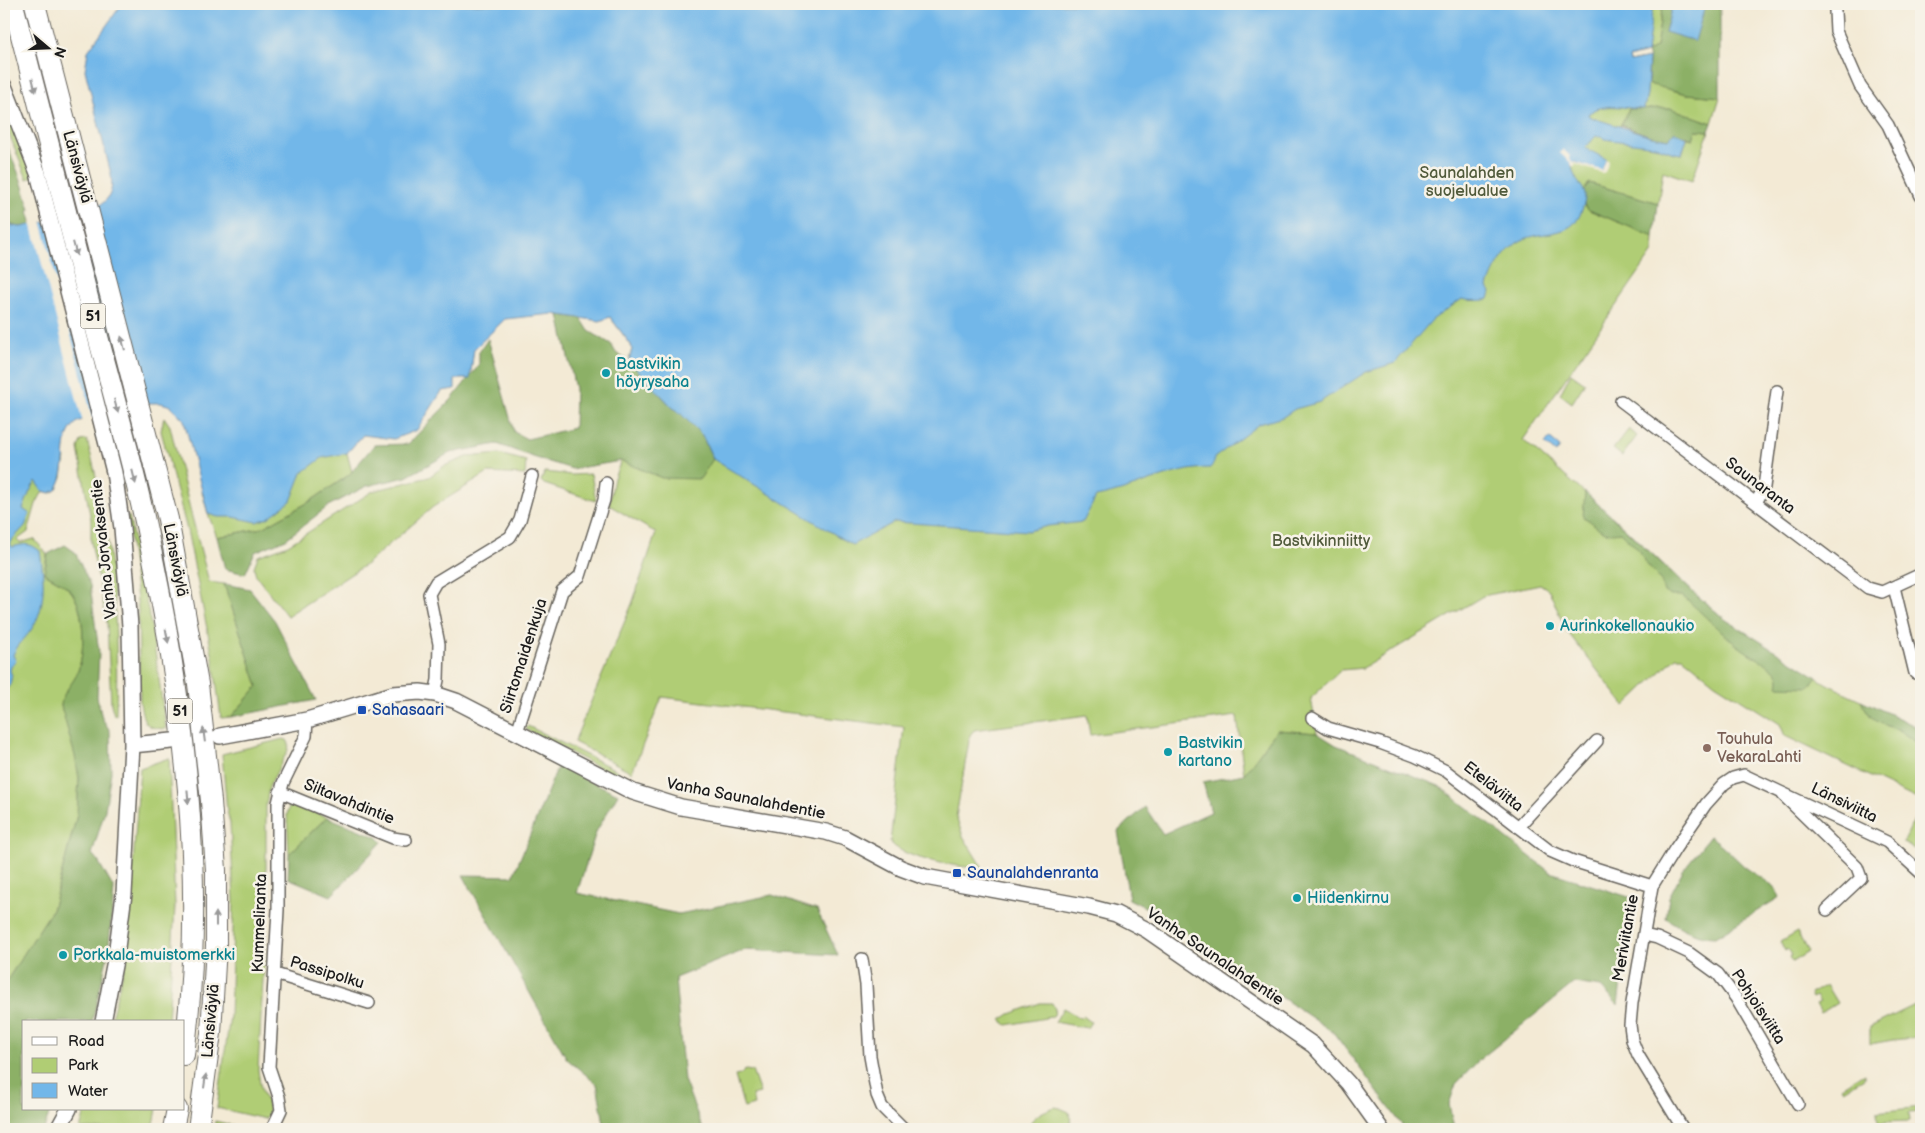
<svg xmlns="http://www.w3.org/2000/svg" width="1925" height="1133" viewBox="0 0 1925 1133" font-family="'Balsamiq Sans',sans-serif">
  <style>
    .green { fill: #b0cd74; stroke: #667448 }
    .forest { fill: #8cb066; stroke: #546641 }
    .water { fill: #72b7e9; stroke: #476a82 }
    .pier { fill: #f3ead5 }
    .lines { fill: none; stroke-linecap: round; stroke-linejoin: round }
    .street-casing { stroke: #67645d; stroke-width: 14 }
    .secondary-casing { stroke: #67645d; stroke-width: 18 }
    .highway-casing { stroke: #67645d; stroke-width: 22 }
    .street { stroke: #fff; stroke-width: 11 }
    .secondary { stroke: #fff; stroke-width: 15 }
    .highway { stroke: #fff; stroke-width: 20 }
    .oneway { fill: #999 }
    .culture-dot { fill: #0f9aa8; stroke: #f7f3e8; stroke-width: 2 }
    .transit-dot { fill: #1a4fb4; stroke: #f7f3e8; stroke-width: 2 }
    .education-dot { fill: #8d6e63; stroke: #f7f3e8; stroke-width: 2 }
    .labels { text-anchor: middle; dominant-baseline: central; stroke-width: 5; stroke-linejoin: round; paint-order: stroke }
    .shield { fill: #f7f3e8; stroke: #5e5c59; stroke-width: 1 }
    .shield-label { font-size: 15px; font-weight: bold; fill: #1c1c1c }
    .street-label { font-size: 16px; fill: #1c1c1c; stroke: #f7f3e8 }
    .park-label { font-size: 16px; fill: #505a3b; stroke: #f7f3e8 }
    .culture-label { font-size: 16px; fill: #0d838f; stroke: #f7f3e8; text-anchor: start }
    .transit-label { font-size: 16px; fill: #164399; stroke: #f7f3e8; text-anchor: start }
    .education-label { font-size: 16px; fill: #785e54; stroke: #f7f3e8; text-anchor: start }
  </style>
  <rect width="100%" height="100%" fill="#f7f3e8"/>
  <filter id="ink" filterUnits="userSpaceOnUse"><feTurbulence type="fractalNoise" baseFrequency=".02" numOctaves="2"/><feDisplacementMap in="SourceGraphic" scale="10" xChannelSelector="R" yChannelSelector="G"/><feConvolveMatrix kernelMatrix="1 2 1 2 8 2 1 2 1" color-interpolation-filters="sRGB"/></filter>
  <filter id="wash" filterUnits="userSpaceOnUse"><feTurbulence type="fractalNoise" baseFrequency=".0096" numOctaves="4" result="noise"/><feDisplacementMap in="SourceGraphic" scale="20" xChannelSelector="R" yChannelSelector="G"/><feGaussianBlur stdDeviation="1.12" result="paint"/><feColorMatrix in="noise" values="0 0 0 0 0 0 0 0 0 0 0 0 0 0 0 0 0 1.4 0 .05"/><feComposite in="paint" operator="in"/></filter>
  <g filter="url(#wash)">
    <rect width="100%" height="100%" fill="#f3ead5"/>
    <path class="green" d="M 1434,4 L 1663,4 L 1656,47 L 1647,53 L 1629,57 L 1630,62 L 1649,58 L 1648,83 L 1687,94 L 1720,97 L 1712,123 L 1670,108 L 1629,109 L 1613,139 L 1655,146 L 1674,153 L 1682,154 L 1687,138 L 1693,139 L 1696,130 L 1709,131 L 1692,181 L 1663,171 L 1658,203 L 1589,183 L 1584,191 L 1584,205 L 1589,210 L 1654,237 L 1653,252 L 1523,440 L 1616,520 L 1695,594 L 1726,620 L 1827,684 L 1921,729 L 1921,801 L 1785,736 L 1780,724 L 1715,683 L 1683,657 L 1676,657 L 1625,706 L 1566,630 L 1549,590 L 1540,584 L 1483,596 L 1363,668 L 1341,670 L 1311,698 L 1317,733 L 1277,730 L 1244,775 L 1237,716 L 1090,735 L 1087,715 L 974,730 L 970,735 L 956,817 L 963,836 L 983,869 C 959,866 906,861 890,842 L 904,727 L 662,697 L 632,772 L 574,742 L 632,604 L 656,533 L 609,505 L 614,478 L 621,461 L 662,478 L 674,409 L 629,361 L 632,349 L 631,345 L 610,317 Z
      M 4,102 L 33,177 L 27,179 L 5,124 Z
      M 1571,373 L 1585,383 L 1572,403 L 1560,394 Z
      M 164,417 L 170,426 L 191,513 L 209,582 L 224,584 L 258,686 L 231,717 L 221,718 L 213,658 L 187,530 L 161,431 Z
      M 1629,429 L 1637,436 L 1622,456 L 1613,449 Z
      M 87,440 C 112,532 119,621 116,716 L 114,715 L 111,704 L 107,623 L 91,542 L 91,520 L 78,448 L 81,441 Z
      M 342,445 L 347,453 L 352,472 L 349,475 L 309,502 L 262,528 L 217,537 L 208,514 L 202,492 L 284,478 Z
      M 499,454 L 526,461 L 525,475 L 488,473 L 433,507 L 365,565 L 287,616 L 256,576 L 254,567 L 258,556 L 288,545 L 373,491 L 429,477 L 444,466 L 467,457 Z
      M 65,457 L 62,477 L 56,490 L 50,493 L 43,491 L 36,504 L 28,532 L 17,540 L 20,543 L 34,539 L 47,554 L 44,573 C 53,578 63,583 70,590 C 86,609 86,654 76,676 C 71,687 62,693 61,706 L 76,756 L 79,778 L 77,815 L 52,910 L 4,985 L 4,516 L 14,491 Z
      M 545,472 L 572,475 L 591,474 L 596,501 L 544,484 L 541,481 Z
      M 129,516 L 152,630 L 166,729 C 144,728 144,723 140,703 L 138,608 L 127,517 Z
      M 528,726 L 618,771 L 617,777 L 527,730 L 526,728 Z
      M 283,739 L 287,740 L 289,744 L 288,750 L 269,787 L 266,805 L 266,925 L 258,1070 C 259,1077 260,1085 262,1091 C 266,1102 273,1109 265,1119 L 217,1108 L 230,1016 L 234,900 L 230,823 L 227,811 L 222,754 Z
      M 169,758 L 175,906 L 168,1022 L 110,1022 L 126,960 L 140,768 Z
      M 297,805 L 327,817 L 289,854 L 287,815 L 289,806 Z
      M 1921,805 L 1921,865 L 1915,860 L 1918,851 L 1903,843 Z
      M 1797,932 L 1808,952 L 1792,962 L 1789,957 L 1792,955 L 1788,949 L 1785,951 L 1780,942 Z
      M 1826,985 L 1837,1003 L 1821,1013 L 1816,1004 L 1820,1002 L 1816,996 L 1812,998 L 1810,994 Z
      M 1921,1002 L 1921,1037 L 1893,1040 L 1870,1044 L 1870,1027 Z
      M 1040,1003 L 1052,1003 L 1055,1009 L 1054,1015 L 1051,1017 L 1007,1025 L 1001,1020 L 1010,1014 Z
      M 1063,1008 C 1070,1011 1074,1016 1081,1018 L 1083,1016 L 1091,1022 L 1087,1028 L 1055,1022 Z
      M 745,1070 L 752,1071 L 760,1093 L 752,1095 L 754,1105 L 744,1108 L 735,1076 L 740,1075 Z
      M 1864,1073 L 1864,1078 L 1843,1090 L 1841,1087 Z
      M 1055,1107 L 1060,1108 L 1069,1112 L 1071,1121 L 1066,1129 L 1029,1129 C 1029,1117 1044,1111 1055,1107 Z
      M 1921,1107 L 1921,1112 L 1909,1113 L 1910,1121 L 1882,1122 L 1883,1129 L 1879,1129 L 1877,1112 Z
      M 86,1109 L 157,1109 L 153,1129 L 80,1129 Z
      M 215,1121 L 249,1129 L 214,1129 Z"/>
    <path class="forest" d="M 1663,4 L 1673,4 L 1665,32 L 1704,6 L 1696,4 L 1720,4 L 1720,97 L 1687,94 L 1648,84 L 1649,58 L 1647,53 L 1656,47 Z
      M 1670,108 L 1712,123 L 1709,131 L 1696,130 L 1693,139 L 1674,132 L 1668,139 L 1651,136 L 1621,125 L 1629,109 Z
      M 4,138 L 20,177 L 30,210 L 28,211 L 32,225 C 17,229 10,227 4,214 Z
      M 1589,183 L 1658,203 L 1654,237 L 1589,210 L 1584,205 L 1584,191 Z
      M 559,315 L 581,318 L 589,331 L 611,344 L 616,353 L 629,361 L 674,409 L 679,412 L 702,435 L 713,459 L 700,479 L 662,478 L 621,461 L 572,469 L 533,457 L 497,444 L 450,453 L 406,477 L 367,486 L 330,505 L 286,539 L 255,552 L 245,574 L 225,569 L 217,537 L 262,528 L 309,502 L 349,475 L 374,445 L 408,444 L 452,399 L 479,365 L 479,352 L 488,339 L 514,432 L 527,439 L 574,428 L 575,389 Z
      M 1585,492 L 1695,594 L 1726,620 L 1817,677 L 1809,687 L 1778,686 C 1780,679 1779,674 1773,669 C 1765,661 1753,657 1744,650 C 1721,635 1704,613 1682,596 L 1671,596 L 1664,592 L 1661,581 L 1644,561 L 1640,551 L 1620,532 C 1599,536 1599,525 1583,517 Z
      M 65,545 L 75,552 L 90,585 L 99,652 L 97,697 L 102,718 L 110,731 L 111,772 L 105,810 L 92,854 L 98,861 L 114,889 L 108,955 L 92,1022 L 24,1022 L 24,1109 L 51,1109 L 44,1129 L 4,1129 L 4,985 L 52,910 L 77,815 L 79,778 L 75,756 L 61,706 C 62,693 70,687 76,676 C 86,654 86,609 70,590 C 63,583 53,578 44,573 L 48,554 Z
      M 224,584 L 250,589 L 275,621 L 316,700 L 231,717 L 258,686 Z
      M 1861,700 L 1921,729 L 1921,746 C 1914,742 1908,736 1901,732 C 1880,721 1873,726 1861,700 Z
      M 1277,730 L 1317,733 L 1336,745 L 1439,786 L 1550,872 L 1632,898 L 1618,1005 L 1601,987 L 1574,983 L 1479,1060 L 1456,1084 L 1449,1104 L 1454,1129 L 1405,1129 L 1333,1032 L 1155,912 L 1129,899 L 1118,831 L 1145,807 L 1163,834 L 1211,812 L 1203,782 L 1244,774 Z
      M 558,766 L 618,794 L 596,832 L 577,893 L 679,914 L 772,895 L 817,910 L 838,955 L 745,950 L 675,978 L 684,1080 L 703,1129 L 605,1129 L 597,1084 L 567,1059 L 463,875 L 513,876 Z
      M 327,817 L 377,837 L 382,842 L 331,896 L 288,878 L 289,854 Z
      M 1710,836 C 1723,845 1733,856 1745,867 C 1757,876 1774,883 1780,897 L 1715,937 C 1697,937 1680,928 1666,918 L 1669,897 L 1683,870 Z"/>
    <path class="water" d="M 122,4 L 1653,4 L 1647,53 L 1629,58 L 1630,62 L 1649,58 L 1647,94 L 1644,109 C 1624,109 1605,101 1588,114 L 1589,116 L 1596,119 L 1651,136 L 1668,139 L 1674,132 L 1687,138 L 1682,154 L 1674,153 L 1655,146 L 1604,139 L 1602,136 L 1596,136 L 1585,148 L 1606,159 L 1602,171 L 1574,162 L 1571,164 C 1573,168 1573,174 1576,178 C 1579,185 1584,187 1585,195 C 1585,200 1584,205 1582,210 C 1572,241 1539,228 1517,243 C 1503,253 1493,270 1488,287 L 1491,292 L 1489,299 C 1484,301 1466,301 1462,299 L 1432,320 L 1395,363 L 1366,372 L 1320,402 L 1295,409 L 1283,417 L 1259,424 L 1214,458 L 1214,463 L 1210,468 C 1171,468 1135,490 1096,497 L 1083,522 L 1048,526 L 1028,531 L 895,522 L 852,545 L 713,459 L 702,435 L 679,412 L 674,409 L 629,361 L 632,349 L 631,345 L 610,317 L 600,321 L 553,314 L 505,319 L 474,349 L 470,379 L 455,379 L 455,389 L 442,391 L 417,430 L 394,439 L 363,435 L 347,453 L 322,458 L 302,473 L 291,501 L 268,518 L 257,522 L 233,517 L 218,517 L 208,514 L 184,420 L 171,406 L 161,403 L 150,403 L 79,421 C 60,434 67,456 62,475 C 61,480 59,485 56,490 L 50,493 L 43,491 L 36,481 L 30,491 L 23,509 L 30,514 L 25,526 L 10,542 L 12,547 C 25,544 29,542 40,551 C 44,577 47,607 31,630 C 25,639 17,645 13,655 L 16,661 C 12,665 8,669 12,675 L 10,685 L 4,692 L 4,214 L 12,226 L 21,227 C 38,223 97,212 106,200 C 113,192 112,183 111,174 L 85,70 L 88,51 Z
      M 1673,4 L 1696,4 L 1705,6 L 1695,41 L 1665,32 Z
      M 1549,438 L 1560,447 L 1556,453 L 1545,444 Z"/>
    <path class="pier" d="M 1563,149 L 1570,156 L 1569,158 L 1573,162 L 1602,170 L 1606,159 L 1609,161 L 1605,172 L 1602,173 L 1575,164 L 1575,167 L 1572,167 L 1571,163 L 1560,153 Z
      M 41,220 L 93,420 L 83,423 L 31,222 Z"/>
  </g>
  <g filter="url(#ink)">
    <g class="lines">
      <g class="street-casing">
        <path id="street" d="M 1835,11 L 1836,31 L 1860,86 L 1888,125 L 1921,196
          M 1621,401 L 1868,588 L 1882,592 L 1921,574
          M 1756,503 L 1764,487 L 1777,391
          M 1894,587 L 1915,673
          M 435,694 L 438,680 L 439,644 L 429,594 L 436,582 L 510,537 L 520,520 L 532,476
          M 1312,718 L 1328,728 L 1380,743 L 1415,756 L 1446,771 L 1550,851 L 1573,861 L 1652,886
          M 517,732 L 562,591 L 580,576 L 604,500 L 606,483
          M 280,792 L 393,838 L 406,840
          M 1783,795 L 1857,867 L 1861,878 L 1827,910
          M 1518,827 L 1597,741
          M 1644,935 L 1657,938 L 1689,953 L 1718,974 L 1736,998 L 1798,1104
          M 862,959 L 866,985 L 870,1056 L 877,1095 L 882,1107 L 904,1129
          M 275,974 L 369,1003
          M 272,1129 L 281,1110 L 279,1097 L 269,1067 L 278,910 L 278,803 L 283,783 L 306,736 L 307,720
          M 1683,1129 L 1638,1055 L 1632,1040 L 1630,1025 L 1632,1003 L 1652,886 L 1675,849 L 1706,804 L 1724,784 L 1733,778 L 1744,775 L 1887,842 L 1921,873"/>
      </g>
      <g class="secondary-casing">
        <path id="secondary" d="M 4,86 L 38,173 L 114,472 L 122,528 L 130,626 L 132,745 L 124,894 L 116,955 L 103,1022
          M 220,736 L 307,720 L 393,694 L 420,692 L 435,694 L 456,701 L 633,792 L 681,807 L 826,832 L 845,838 L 901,868 L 925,877 L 1089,907 L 1116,914 L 1147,930 L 1313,1045 L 1348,1083 L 1381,1129
          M 132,745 L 172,741
          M 58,1129 L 69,1109"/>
      </g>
      <g class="highway-casing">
        <path id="highway" d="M 13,4 C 41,113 69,223 97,333 C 114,397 132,461 146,526 C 184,699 207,878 184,1055
          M 35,4 L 168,519 L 198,684 L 211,801 L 216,870 L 216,946 L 211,1033 L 198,1129
          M 173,1129 L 177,1109"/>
      </g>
      <use href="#street" class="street"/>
      <use href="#secondary" class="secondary"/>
      <use href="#highway" class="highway"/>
    </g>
    <defs><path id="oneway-solid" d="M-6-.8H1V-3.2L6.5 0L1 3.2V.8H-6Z" transform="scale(1.25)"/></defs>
    <g class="oneway">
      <use href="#oneway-solid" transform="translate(34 85) rotate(76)"/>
      <use href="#oneway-solid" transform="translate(75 249) rotate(75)"/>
      <use href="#oneway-solid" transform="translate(123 343) rotate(-105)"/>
      <use href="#oneway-solid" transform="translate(116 406) rotate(75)"/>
      <use href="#oneway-solid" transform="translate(134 477) rotate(76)"/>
      <use href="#oneway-solid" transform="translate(167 636) rotate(79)"/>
      <use href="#oneway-solid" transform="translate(204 735) rotate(-97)"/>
      <use href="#oneway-solid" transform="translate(188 797) rotate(85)"/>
      <use href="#oneway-solid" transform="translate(216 919) rotate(-90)"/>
      <use href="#oneway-solid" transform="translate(205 1081) rotate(-82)"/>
    </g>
  </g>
  <g class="culture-dot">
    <circle cx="606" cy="373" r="5"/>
    <circle cx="1550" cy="626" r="5"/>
    <circle cx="1168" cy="752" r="5"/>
    <circle cx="1297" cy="898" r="5"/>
    <circle cx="63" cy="955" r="5"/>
  </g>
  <g class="transit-dot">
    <rect x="357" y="705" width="10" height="10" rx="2.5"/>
    <rect x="952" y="868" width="10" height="10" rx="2.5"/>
  </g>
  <circle class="education-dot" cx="1707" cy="748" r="5"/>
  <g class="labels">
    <g class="shield">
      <rect x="80.5" y="303.5" width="25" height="25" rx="4"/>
      <rect x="167.5" y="698.5" width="25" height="25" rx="4"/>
    </g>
    <g class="shield-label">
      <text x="93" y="316">51</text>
      <text x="180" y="711">51</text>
    </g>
    <g class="street-label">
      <text transform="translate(77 167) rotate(75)">Länsiväylä</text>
      <text transform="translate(1760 486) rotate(37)">Saunaranta</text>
      <text transform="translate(104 549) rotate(-96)">Vanha Jorvaksentie</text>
      <text transform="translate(175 560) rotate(79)">Länsiväylä</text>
      <text transform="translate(524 656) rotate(-72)">Siirtomaidenkuja</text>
      <text transform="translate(1493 787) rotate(38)">Eteläviitta</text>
      <text transform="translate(746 799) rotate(11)">Vanha Saunalahdentie</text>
      <text transform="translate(349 802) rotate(22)">Siltavahdintie</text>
      <text transform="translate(1844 803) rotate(26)">Länsiviitta</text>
      <text transform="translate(260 923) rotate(-88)">Kummeliranta</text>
      <text transform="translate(1626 938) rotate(-80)">Meriviitantie</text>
      <text transform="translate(1215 957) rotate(34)">Vanha Saunalahdentie</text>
      <text transform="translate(327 973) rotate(17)">Passipolku</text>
      <text transform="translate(1758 1007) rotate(57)">Pohjoisviitta</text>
      <text transform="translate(211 1021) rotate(-85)">Länsiväylä</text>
    </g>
    <g class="park-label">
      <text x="1467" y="173">Saunalahden<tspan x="1467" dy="18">suojelualue</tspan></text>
      <text x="1321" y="541">Bastvikinniitty</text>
    </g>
    <g class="culture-label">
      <text x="616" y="364">Bastvikin<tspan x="616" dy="18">höyrysaha</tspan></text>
      <text x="1560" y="626">Aurinkokellonaukio</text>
      <text x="1178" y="743">Bastvikin<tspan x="1178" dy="18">kartano</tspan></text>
      <text x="1307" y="898">Hiidenkirnu</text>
      <text x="73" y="955">Porkkala-muistomerkki</text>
    </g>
    <g class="transit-label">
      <text x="372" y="710">Sahasaari</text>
      <text x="967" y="873">Saunalahdenranta</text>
    </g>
    <g class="education-label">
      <text x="1717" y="739">Touhula<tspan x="1717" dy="18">VekaraLahti</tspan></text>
    </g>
  </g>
  <rect width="1925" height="1133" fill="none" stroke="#f7f3e8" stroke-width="20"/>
  <rect x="22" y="1020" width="162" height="90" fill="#f7f3e8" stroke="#9f9d96"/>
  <rect x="32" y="1037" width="25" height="8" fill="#ffffff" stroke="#9f9d96"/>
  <text x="68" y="1046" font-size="15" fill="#1c1c1c">Road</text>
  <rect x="32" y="1058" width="25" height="15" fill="#b0cd74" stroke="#9f9d96"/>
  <text x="68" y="1070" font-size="15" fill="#1c1c1c">Park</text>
  <rect x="32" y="1083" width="25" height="15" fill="#72b7e9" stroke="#9f9d96"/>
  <text x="68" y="1096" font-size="15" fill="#1c1c1c">Water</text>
  <g transform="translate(48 48) rotate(109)" stroke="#f7f3e8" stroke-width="4" paint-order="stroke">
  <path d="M0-4L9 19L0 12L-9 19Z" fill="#1c1c1c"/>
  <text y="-8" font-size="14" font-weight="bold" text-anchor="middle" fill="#1c1c1c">N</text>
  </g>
</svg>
